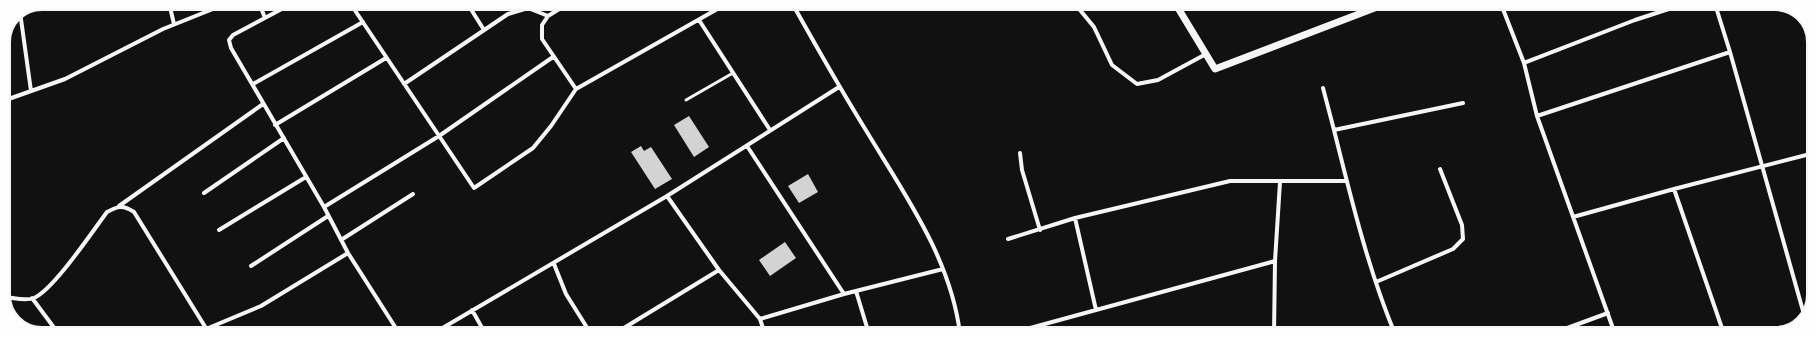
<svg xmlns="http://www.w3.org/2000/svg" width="1817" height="337" viewBox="0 0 1817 337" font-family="Poppins,sans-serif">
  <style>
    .building { fill: #d3d3d3 }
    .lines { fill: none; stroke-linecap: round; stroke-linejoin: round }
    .service { stroke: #f5f5f5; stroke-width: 3 }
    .minor { stroke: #f5f5f5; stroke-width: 4 }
    .tertiary { stroke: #f5f5f5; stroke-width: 7 }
    .rim { fill: none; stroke: #f5f5f5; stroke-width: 2 }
  </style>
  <rect width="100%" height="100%" fill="#111"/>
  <path class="building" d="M 689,116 L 709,147 L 694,157 L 674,125 Z
    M 641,146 L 644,151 L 651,147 L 672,179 L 655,189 L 631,152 Z
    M 808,174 L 818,192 L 799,203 L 788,186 Z
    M 785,242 L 796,258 L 770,276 L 759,260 Z"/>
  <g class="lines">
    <path class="service" d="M 686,100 L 733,73"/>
    <path class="minor" d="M 169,3 L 174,24
      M 259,3 L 265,18
      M 293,3 L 233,35 L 229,40 L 231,48 L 324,207 L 348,253 L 399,333
      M 350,3 L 474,188 L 533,148 L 551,126 L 576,89
      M 467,3 L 484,30
      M 569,3 L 548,16 L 542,25 L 542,39 L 576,89 L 728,3
      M 792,3 C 816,46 841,90 867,132 C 905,195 951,259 960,334
      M 1091,3 L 1080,10 L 1094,27 L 1112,65 L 1137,84 L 1158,80 L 1206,54
      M 1501,4 L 1524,63 L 1537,116 L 1615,334
      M 1715,4 L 1730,52
      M 353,7 L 358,3
      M 20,12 L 31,91
      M 699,20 L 770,130
      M 1524,63 L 1635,20 L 1684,4
      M 253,84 L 363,22
      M 404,84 L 508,14 L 528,8 L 548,16
      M 1323,88 L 1334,130
      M 3,101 L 65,79 L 163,29 L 228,3
      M 1537,116 L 1730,52 L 1805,318
      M 275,125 L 386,58
      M 747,146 L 844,294
      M 1020,153 L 1022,170 L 1040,230
      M 1674,189 L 1724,334
      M 204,193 L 284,138
      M 667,196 L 719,270 L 760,319 L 765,334
      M 119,206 L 263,104
      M 324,207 L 439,136 L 553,57
      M 1573,217 L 1674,189 L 1814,153
      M 1075,218 L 1096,310
      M 219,230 L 306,177
      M 1008,239 L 1075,218 L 1230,181 L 1347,181
      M 341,240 L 413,194
      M 554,264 L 566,294 L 591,334
      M 251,266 L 328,216
      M 1376,282 L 1453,249 L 1463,239 L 1462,225 L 1440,169
      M 856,291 L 869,334
      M 3,297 C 13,297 24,302 34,298 C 54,289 92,232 107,212 C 118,206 123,205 134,212 L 209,333
      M 32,298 L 58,333
      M 472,310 L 485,333
      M 760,319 L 844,294 L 943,269
      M 206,329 L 261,306 L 348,253
      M 434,333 L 667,196 L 839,87
      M 614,334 L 719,270
      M 1008,334 L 1275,261
      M 1274,334 L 1275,261 L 1280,182
      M 1395,334 C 1368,269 1351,198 1334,130 L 1463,103
      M 1551,334 L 1608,313"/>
    <path class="tertiary" d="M 1175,3 L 1215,69 L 1385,4"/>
  </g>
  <path d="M0 0H1817V337H0ZM42 10H1775A32 32 0 0 1 1807 42V295A32 32 0 0 1 1775 327H42A32 32 0 0 1 10 295V42A32 32 0 0 1 42 10Z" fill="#fefefe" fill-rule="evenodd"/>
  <path class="rim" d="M42 10H1775A32 32 0 0 1 1807 42V295A32 32 0 0 1 1775 327H42A32 32 0 0 1 10 295V42A32 32 0 0 1 42 10Z"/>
</svg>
